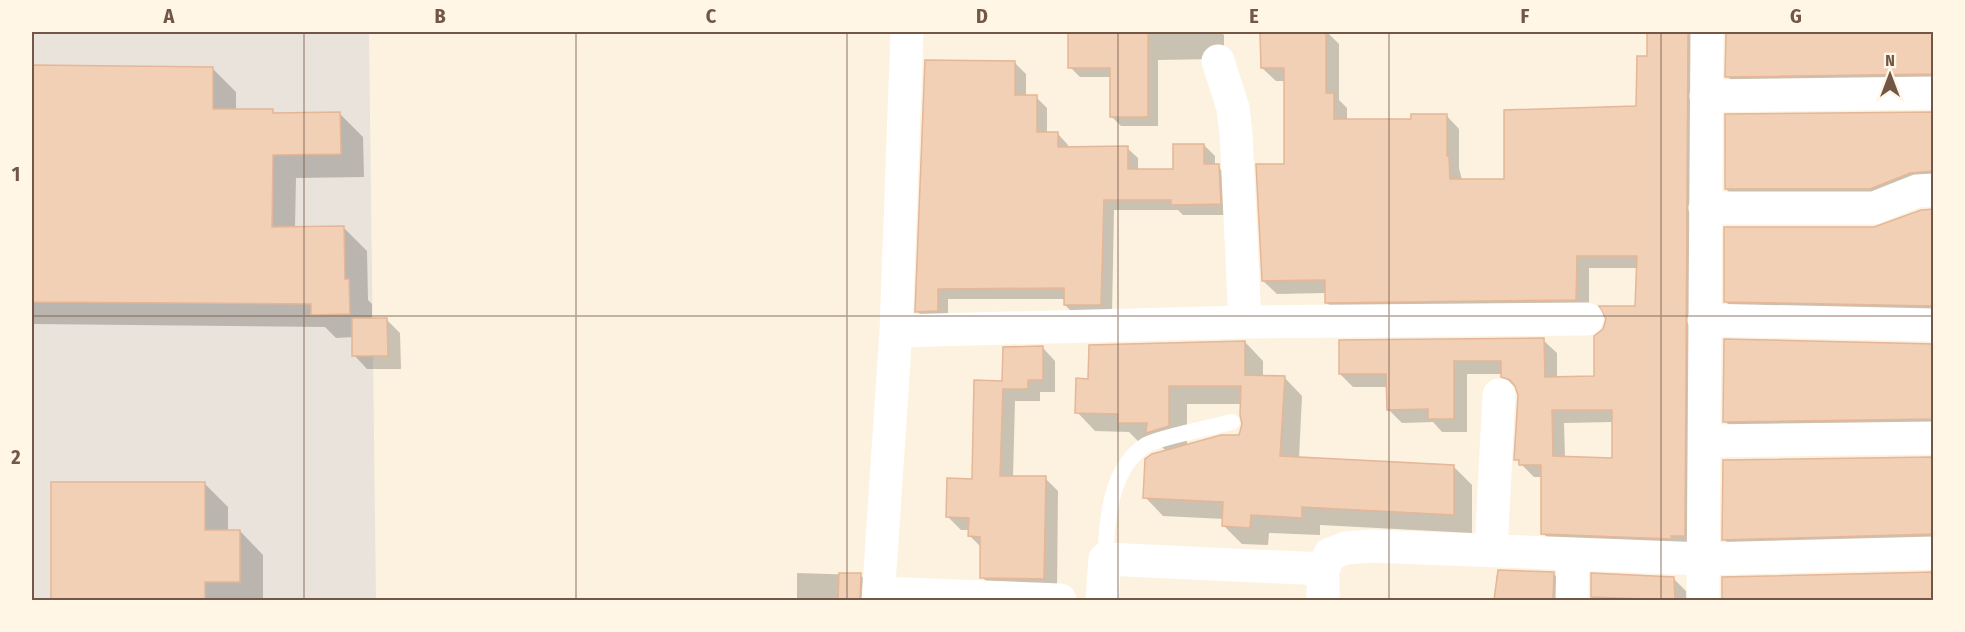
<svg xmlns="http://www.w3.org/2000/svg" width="1965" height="632" viewBox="0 0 1965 632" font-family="'Fira Sans Condensed',sans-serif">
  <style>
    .industrial { fill: #eae3db }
    .shadow { fill: #0003; fill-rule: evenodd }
    .building { fill: #f2d0b6; stroke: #e5b697; stroke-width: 1.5; fill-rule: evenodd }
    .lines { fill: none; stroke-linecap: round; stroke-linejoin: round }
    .lane { stroke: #fff; stroke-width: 16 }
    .street { stroke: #fff; stroke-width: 33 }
    .grid { fill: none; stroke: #725747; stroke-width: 1.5; stroke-opacity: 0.55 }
    .neatline { fill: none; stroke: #725747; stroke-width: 2 }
    .grid-label { font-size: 20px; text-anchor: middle; font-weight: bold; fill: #725747 }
  </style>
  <rect width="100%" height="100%" fill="#fcf2df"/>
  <path class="industrial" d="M 32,32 L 369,32 L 376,600 L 32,600 Z"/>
  <path class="shadow" d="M 1070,32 L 1220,32 L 1224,35 L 1224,53 L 1214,59 L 1158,60 L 1158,126 L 1121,126 L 1111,116 L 1111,77 L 1080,77 L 1070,67 Z
    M 1262,32 L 1327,32 L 1339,44 L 1339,100 L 1347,108 L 1347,121 L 1412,121 L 1446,115 L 1459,129 L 1459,168 L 1462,180 L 1505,180 L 1638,107 L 1648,57 L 1649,32 L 1708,32 L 1697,549 L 1556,547 L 1543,533 L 1543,477 L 1534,477 L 1516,459 L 1519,395 L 1518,390 L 1502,374 L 1467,374 L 1467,432 L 1442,432 L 1433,422 L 1402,423 L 1389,410 L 1388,387 L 1353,387 L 1340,374 L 1543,340 L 1557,353 L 1557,378 L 1595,378 L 1636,307 L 1638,268 L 1589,268 L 1589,313 L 1340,315 L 1326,302 L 1326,293 L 1277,294 L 1263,281 L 1285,165 L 1285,81 L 1276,81 L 1262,68 ZM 1613,422 L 1613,459 L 1565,458 L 1564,423 Z
    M 1727,32 L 1934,32 L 1934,87 L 1740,90 L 1727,76 Z
    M 1015,63 L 1026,74 L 1026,97 L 1036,97 L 1047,108 L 1047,134 L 1058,134 L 1068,145 L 1068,148 L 1127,148 L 1138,158 L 1138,171 L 1175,171 L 1204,145 L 1215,156 L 1215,165 L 1229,176 L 1231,215 L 1183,215 L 1178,210 L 1114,210 L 1112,315 L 1076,316 L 1065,305 L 1065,299 L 948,299 L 948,321 L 928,322 L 917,311 Z
    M 32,67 L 212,68 L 236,92 L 236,111 L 273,111 L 277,115 L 340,114 L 363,137 L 364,177 L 296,178 L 295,228 L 344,228 L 367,251 L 368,300 L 372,304 L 372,319 L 386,319 L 400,333 L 401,369 L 367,369 L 354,355 L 354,337 L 336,338 L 325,327 L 32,324 Z
    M 1934,113 L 1934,185 L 1884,202 L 1739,202 L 1726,189 Z
    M 1934,209 L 1934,319 L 1739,314 L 1725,301 L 1875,228 Z
    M 1245,342 L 1263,361 L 1263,377 L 1284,377 L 1302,396 L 1299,458 L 1454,467 L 1472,485 L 1472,533 L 1320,525 L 1320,535 L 1269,533 L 1268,545 L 1242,544 L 1224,526 L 1224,519 L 1163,516 L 1145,497 L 1166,451 L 1156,441 L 1138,441 L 1129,432 L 1095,431 L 1077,412 L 1090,380 ZM 1187,404 L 1242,404 L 1244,424 L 1240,437 L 1187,445 Z
    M 1934,345 L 1934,432 L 1738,435 L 1725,421 Z
    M 1042,347 L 1055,361 L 1055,392 L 1040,392 L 1040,401 L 1015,401 L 1013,478 L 1045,478 L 1058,491 L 1057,591 L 995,590 L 982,577 L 982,548 L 970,536 L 970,530 L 961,530 L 948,517 L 973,481 L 1004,382 Z
    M 1934,458 L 1934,547 L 1737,552 L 1724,539 Z
    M 53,483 L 205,484 L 228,507 L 228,531 L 240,531 L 263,555 L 263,600 L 52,600 Z
    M 797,573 L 860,575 L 872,586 L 871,600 L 797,600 Z
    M 1553,573 L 1566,587 L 1567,600 L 1496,600 L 1496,577 Z
    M 1934,573 L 1934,600 L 1723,600 L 1723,579 Z
    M 1593,575 L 1673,578 L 1686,591 L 1687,600 L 1591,600 Z"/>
  <path class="building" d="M 1068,32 L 1148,32 L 1148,117 L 1110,117 L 1110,68 L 1068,68 Z
    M 1260,32 L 1326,32 L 1326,93 L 1334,93 L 1334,119 L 1411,119 L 1411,114 L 1447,114 L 1447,156 L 1449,156 L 1450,179 L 1504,179 L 1504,110 L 1636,106 L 1637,56 L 1647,56 L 1647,32 L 1688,32 L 1685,536 L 1671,536 L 1672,539 L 1541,534 L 1541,465 L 1519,465 L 1519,460 L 1514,460 L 1518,395 L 1515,386 L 1510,380 L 1501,377 L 1501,361 L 1454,361 L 1454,419 L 1428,419 L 1428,409 L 1387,410 L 1386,374 L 1339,374 L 1339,340 L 1544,338 L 1545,377 L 1594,376 L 1594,336 L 1603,329 L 1606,319 L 1599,306 L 1635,306 L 1637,256 L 1577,256 L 1576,300 L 1325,303 L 1325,280 L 1262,281 L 1256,164 L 1284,164 L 1284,68 L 1261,68 ZM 1552,410 L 1612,410 L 1612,458 L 1553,456 Z
    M 1726,32 L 1934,32 L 1934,74 L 1725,77 Z
    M 925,60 L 1015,61 L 1015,95 L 1037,95 L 1037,132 L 1058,132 L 1058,147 L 1128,146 L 1128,169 L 1173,169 L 1173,144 L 1204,144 L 1204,164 L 1219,164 L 1221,204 L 1171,205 L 1171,200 L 1104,200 L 1101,305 L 1064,305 L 1064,288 L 938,289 L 938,311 L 915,312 Z
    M 32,65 L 213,67 L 213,109 L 273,109 L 273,113 L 340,112 L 341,154 L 273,155 L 272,227 L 344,226 L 345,279 L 349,279 L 350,314 L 311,315 L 311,304 L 32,302 Z
    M 1934,112 L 1934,171 L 1910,173 L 1870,189 L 1725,189 L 1725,114 Z
    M 1934,209 L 1934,306 L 1724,302 L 1724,227 L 1874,227 L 1921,210 Z
    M 352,318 L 387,318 L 388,356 L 352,356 Z
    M 1724,339 L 1934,344 L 1934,419 L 1723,422 Z
    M 1245,341 L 1245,375 L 1285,376 L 1280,456 L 1454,465 L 1454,515 L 1302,507 L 1302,518 L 1251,515 L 1250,528 L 1222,526 L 1223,502 L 1143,498 L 1145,459 L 1152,454 L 1221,435 L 1239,435 L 1242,424 L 1240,415 L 1241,386 L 1169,386 L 1169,426 L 1146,433 L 1147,423 L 1118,423 L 1118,414 L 1075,413 L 1076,378 L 1088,379 L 1089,345 Z
    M 1043,346 L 1043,380 L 1028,380 L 1028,389 L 1003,389 L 1000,476 L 1046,476 L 1044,579 L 980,578 L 980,537 L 968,536 L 969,518 L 946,517 L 947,478 L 972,479 L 974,380 L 1002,381 L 1003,347 Z
    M 1934,457 L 1934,534 L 1722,540 L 1723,460 Z
    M 51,482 L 205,482 L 205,530 L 240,530 L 240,582 L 205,582 L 205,600 L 51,600 Z
    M 1498,570 L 1554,572 L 1553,600 L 1494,600 Z
    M 1934,572 L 1934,600 L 1722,600 L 1722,577 Z
    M 839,573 L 861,573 L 860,600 L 838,600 Z
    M 1591,573 L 1674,577 L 1675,600 L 1591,597 Z"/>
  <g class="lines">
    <path class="lane" d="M 1105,559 C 1107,520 1110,468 1146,445 C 1160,437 1213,427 1232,422"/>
    <path class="street" d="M 1218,61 L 1233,108 L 1236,134 L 1245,322
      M 1706,96 L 1934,93
      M 1705,208 L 1874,208 L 1917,191 L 1934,190
      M 1704,320 L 1934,325
      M 896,331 L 1245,322 L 1587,319
      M 1704,441 L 1934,438
      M 1491,550 L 1499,395
      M 1323,569 L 1330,554 L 1346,548 L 1371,546 L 1704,559 L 1934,553
      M 879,593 L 1060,600
      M 878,600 L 896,331 L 907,32
      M 1102,600 L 1105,559 L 1323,569 L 1323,600
      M 1572,600 L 1573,554
      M 1703,600 L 1707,32"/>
  </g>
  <path class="grid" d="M 304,32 L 304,600M 576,32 L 576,600M 847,32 L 847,600M 1118,32 L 1118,600M 1389,32 L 1389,600M 1661,32 L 1661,600M 32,316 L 1934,316"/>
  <rect width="1965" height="632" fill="none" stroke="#fff6e5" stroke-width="66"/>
  <g transform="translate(1890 75)" stroke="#fff6e5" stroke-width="4.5" paint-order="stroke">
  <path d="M0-4.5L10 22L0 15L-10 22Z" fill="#725747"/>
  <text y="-9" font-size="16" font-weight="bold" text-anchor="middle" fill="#725747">N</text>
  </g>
  <rect x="33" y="33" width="1899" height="566" class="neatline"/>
  <g class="grid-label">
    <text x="169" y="23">A</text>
    <text x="440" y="23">B</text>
    <text x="711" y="23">C</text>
    <text x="982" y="23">D</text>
    <text x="1254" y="23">E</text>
    <text x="1525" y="23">F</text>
    <text x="1796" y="23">G</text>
    <text x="16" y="181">1</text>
    <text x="16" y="464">2</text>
  </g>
</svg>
